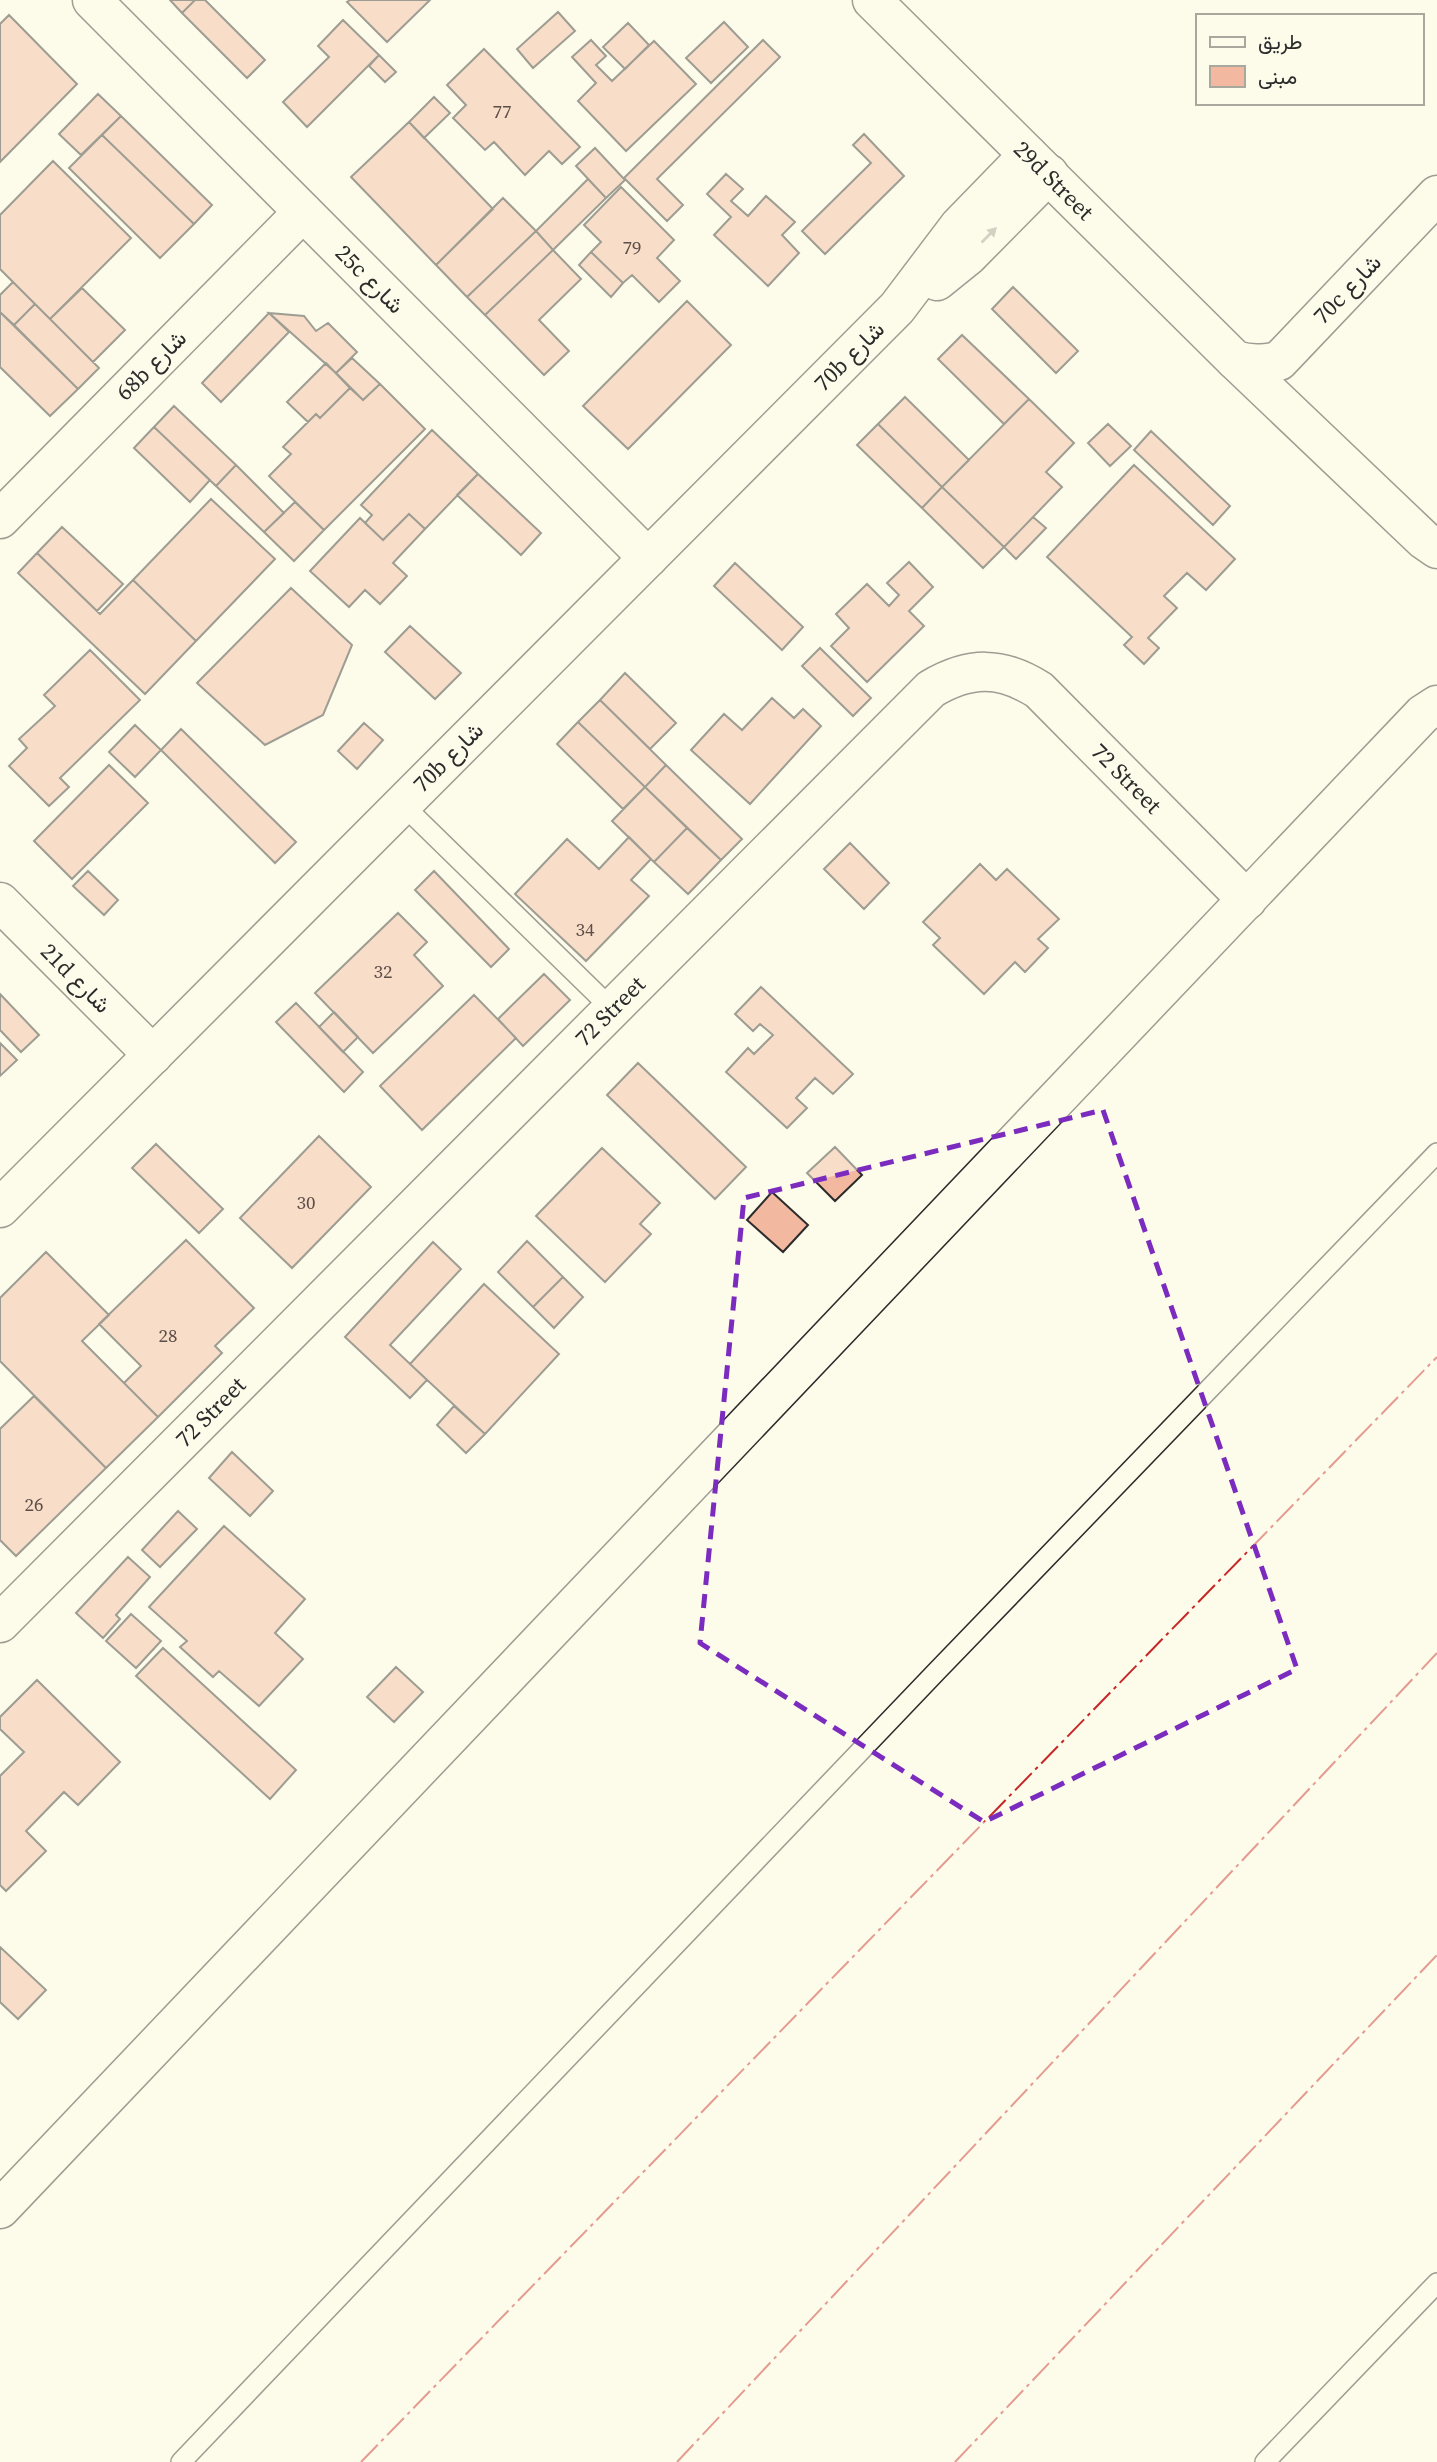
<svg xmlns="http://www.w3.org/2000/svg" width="1437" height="2462" viewBox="0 0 1437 2462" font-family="'Source Serif 4',Vazirmatn,serif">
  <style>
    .building { fill: #f2b8a0; stroke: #2b2b2b; stroke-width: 2 }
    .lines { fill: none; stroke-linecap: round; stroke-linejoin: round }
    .lane-casing { stroke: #2b2b2b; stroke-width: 22 }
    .street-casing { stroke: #2b2b2b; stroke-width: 41 }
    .lane { stroke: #fdfbea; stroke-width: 19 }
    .street { stroke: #fdfbea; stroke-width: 38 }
    .power { stroke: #c62828; stroke-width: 2; stroke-dasharray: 24 5 3.5 5; stroke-linecap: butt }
    .oneway { fill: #9e9d94 }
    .marked { fill: none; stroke: #7b2cbf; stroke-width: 5; stroke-dasharray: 14 9; stroke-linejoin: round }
    .labels { text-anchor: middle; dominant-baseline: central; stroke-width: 5; stroke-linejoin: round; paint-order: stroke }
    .number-label { font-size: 19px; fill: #5d4e48 }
    .street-label { font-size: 23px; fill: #2b2b2b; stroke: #fdfbea }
  </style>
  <rect width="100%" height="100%" fill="#fdfbea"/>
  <path class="building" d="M 170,0 L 195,0 L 182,13 Z
    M 195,0 L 205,0 L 265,60 L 247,78 L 182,13 Z
    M 350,0 L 430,0 L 387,42 L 347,2 Z
    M 558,12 L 575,31 L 533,68 L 517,49 Z
    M 9,15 L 77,84 L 0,162 L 0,24 Z
    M 343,20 L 379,55 L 307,127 L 283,102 L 329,57 L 318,46 Z
    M 724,22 L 748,47 L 711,83 L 686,58 Z
    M 628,23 L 649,45 L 625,69 L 603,47 Z
    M 591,40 L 606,56 L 596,65 L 612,81 L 654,41 L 696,84 L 626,151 L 578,101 L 596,83 L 572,57 Z
    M 763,40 L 780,57 L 657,179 L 683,205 L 667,221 L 624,178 Z
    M 484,49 L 580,147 L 562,164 L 549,151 L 525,175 L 494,142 L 485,150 L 453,118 L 466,105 L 447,85 Z
    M 379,55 L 396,72 L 385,82 L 369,66 Z
    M 98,94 L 121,116 L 81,155 L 59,134 Z
    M 434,97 L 450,113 L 424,138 L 409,122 Z
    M 121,116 L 212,205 L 194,224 L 102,135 Z
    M 409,122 L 493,209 L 436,265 L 351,177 Z
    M 864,134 L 904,176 L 825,254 L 802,231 L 871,163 L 853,145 Z
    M 102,135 L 194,224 L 160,258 L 69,168 Z
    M 595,148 L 625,180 L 606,198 L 576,166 Z
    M 53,161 L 131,238 L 50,319 L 0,269 L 0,215 Z
    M 726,174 L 743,189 L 731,201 L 748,216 L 766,196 L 795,222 L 782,235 L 799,253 L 768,286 L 714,235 L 731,217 L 707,194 Z
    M 588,179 L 606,198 L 553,250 L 536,231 Z
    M 621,187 L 674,240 L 657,258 L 680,281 L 659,302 L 632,275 L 623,283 L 591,252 L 601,242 L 584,225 Z
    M 503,198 L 536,231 L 467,297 L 436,265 Z
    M 536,231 L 553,250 L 485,315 L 467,297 Z
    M 553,250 L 581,279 L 539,320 L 569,351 L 544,375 L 485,315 Z
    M 591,252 L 623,283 L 611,297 L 579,265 Z
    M 13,282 L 35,304 L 14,325 L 0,312 L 0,295 Z
    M 1013,287 L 1078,351 L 1056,373 L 992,309 Z
    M 82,288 L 125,330 L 93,362 L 50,319 Z
    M 687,301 L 731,345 L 628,449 L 583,406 Z
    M 35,304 L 99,368 L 78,389 L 14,325 Z
    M 0,312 L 78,389 L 50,416 L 0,367 Z
    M 269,313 L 304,316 L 316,331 L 328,323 L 357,352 L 336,373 Z
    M 269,313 L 289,332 L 221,402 L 202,383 Z
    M 962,335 L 1029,399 L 1004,424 L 938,359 Z
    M 352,358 L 380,384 L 363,400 L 336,373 Z
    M 326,363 L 350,388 L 320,418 L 316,414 L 308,422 L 287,402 Z
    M 380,384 L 425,429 L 324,530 L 269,476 L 291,454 L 283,447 L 316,414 L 320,418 L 350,388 L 363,400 Z
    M 905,397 L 969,460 L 942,487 L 878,424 Z
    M 1029,399 L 1074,443 L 1046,472 L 1062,487 L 1004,547 L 942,487 Z
    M 174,406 L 236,465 L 216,486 L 154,427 Z
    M 878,424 L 942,487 L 922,508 L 857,445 Z
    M 1108,424 L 1131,446 L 1110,466 L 1088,443 Z
    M 154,427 L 210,480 L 190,502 L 134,448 Z
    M 432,430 L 478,474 L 425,529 L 409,514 L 383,540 L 365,523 L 372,515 L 361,505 Z
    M 1151,431 L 1230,506 L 1213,525 L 1134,450 Z
    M 236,465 L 284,513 L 264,532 L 216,486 Z
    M 1134,465 L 1235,559 L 1206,590 L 1187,573 L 1164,596 L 1177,608 L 1148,638 L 1159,648 L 1144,664 L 1124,645 L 1132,637 L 1047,557 Z
    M 478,474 L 541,533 L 521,555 L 457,495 Z
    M 942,487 L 1004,547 L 983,568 L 922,508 Z
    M 211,499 L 275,559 L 196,641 L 133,580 Z
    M 295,502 L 324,530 L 294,561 L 264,532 Z
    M 409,514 L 425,529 L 393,563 L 407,576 L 380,604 L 365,590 L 349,607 L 310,571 L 360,518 L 383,540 Z
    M 1033,517 L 1046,528 L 1016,559 L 1004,547 Z
    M 62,527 L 123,584 L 97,611 L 37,553 Z
    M 37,553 L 100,614 L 133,580 L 196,641 L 145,694 L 18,573 Z
    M 909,562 L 933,587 L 909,611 L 924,626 L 867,682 L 831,646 L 849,628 L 836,614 L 867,584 L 889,606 L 899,595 L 887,583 Z
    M 735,563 L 803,627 L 782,650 L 714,586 Z
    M 291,588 L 352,645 L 323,715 L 265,745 L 197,683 Z
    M 410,626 L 461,673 L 435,699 L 385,652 Z
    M 820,648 L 871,698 L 853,716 L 802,666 Z
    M 90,650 L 140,700 L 60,778 L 69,787 L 49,806 L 9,766 L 27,748 L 19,739 L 55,706 L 44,695 Z
    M 625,673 L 676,723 L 650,749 L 600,700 Z
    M 772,698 L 794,718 L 803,709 L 821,726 L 750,804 L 691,750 L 724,714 L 742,730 Z
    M 600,700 L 666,765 L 645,787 L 578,722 Z
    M 578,722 L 645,787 L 623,809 L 557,744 Z
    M 364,723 L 383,740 L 357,769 L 338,751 Z
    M 135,725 L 161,750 L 135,777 L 109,752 Z
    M 181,729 L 296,842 L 275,863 L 161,750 Z
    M 109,765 L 148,803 L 72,879 L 34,841 Z
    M 666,765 L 742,839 L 721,860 L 645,787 Z
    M 645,787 L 687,828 L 654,862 L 612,821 Z
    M 687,828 L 721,860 L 688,894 L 654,862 Z
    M 629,837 L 651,859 L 631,880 L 649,896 L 586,961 L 515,894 L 567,839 L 599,869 Z
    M 850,843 L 889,883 L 864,909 L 824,869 Z
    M 980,864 L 996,880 L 1007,869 L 1059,919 L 1038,939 L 1048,948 L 1025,972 L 1015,962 L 984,994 L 933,945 L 940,938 L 923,922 Z
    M 88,871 L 118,900 L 104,915 L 73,886 Z
    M 434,871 L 509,949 L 491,967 L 415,890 Z
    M 398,913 L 427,942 L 414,955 L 443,986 L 373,1053 L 315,993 Z
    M 544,974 L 570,1000 L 523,1046 L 498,1019 Z
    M 761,987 L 853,1074 L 833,1094 L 815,1078 L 796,1098 L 807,1108 L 787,1128 L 726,1072 L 748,1048 L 754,1054 L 773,1035 L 760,1024 L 753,1031 L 735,1014 Z
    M 0,994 L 39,1035 L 21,1052 L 0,1030 Z
    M 474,995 L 516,1038 L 422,1130 L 380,1086 Z
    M 296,1003 L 363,1072 L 344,1092 L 276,1022 Z
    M 334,1012 L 358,1037 L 343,1052 L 319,1027 Z
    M 0,1043 L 17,1060 L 0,1076 Z
    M 638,1063 L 746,1167 L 715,1199 L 607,1095 Z
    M 319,1136 L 371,1187 L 292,1268 L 240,1218 Z
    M 156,1144 L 223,1209 L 199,1233 L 132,1168 Z
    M 835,1147 L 862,1175 L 835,1201 L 807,1173 Z
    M 602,1148 L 660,1203 L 640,1224 L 651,1234 L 605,1282 L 536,1216 Z
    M 772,1192 L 808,1225 L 783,1252 L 747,1220 Z
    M 186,1240 L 254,1308 L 215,1346 L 222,1353 L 158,1417 L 124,1383 L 141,1366 L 99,1324 Z
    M 527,1241 L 563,1277 L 533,1307 L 498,1272 Z
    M 433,1242 L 461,1269 L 390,1345 L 427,1380 L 410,1398 L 345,1337 Z
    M 46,1252 L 109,1315 L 82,1341 L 158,1417 L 106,1468 L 0,1361 L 0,1298 Z
    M 563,1277 L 583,1297 L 554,1328 L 533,1307 Z
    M 484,1284 L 559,1354 L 485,1434 L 410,1364 Z
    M 34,1396 L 106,1468 L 16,1556 L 0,1540 L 0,1429 Z
    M 454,1406 L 485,1434 L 466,1453 L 437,1425 Z
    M 232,1452 L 273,1491 L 250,1516 L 209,1478 Z
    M 178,1511 L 197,1529 L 160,1567 L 142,1550 Z
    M 224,1526 L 305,1599 L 275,1633 L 303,1659 L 259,1706 L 219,1671 L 213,1677 L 180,1647 L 187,1641 L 149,1607 Z
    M 128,1557 L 150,1577 L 116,1615 L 120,1619 L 103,1638 L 76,1613 Z
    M 131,1614 L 161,1641 L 136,1668 L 106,1641 Z
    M 163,1648 L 296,1770 L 270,1799 L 136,1676 Z
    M 396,1667 L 423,1692 L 394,1722 L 367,1697 Z
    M 37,1680 L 120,1762 L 78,1805 L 64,1792 L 26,1831 L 46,1851 L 6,1891 L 0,1885 L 0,1776 L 24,1752 L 0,1729 L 0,1717 Z
    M 0,1947 L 46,1990 L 18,2019 L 0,2002 Z"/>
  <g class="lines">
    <g class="lane-casing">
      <path id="lane" d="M 402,804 L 612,1009
        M 181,2462 L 936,1672 L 1437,1153
        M 1265,2462 L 1437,2283"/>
    </g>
    <g class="street-casing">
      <g id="street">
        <path d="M 92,0 L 648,558"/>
        <path id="s1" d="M 872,0 L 1235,360 C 1251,365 1263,364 1279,361 L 1437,195"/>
        <path d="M 937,281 L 968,256 L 1049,174"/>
        <path d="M 1235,360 L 1424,540 L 1437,549"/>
        <path d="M 0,519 L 303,212"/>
        <path d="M 0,902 L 153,1055"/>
        <path d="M 0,1208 L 897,308 L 959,226 L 1028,155"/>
        <path id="s2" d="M 0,1623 L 931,689 C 970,666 1001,666 1039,690 L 1247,900"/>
        <path d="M 0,2209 L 1423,714 L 1437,705"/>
      </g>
    </g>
    <use href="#lane" class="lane"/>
    <use href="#street" class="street"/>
    <path class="power" d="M 361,2462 L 1437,1357
      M 677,2462 L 1437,1653
      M 955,2462 L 1437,1955"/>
  </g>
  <defs><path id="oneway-solid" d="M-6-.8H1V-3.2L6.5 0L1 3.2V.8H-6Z" transform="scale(1.75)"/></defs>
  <use class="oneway" href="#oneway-solid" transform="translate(989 235) rotate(-45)"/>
  <path d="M0 0H1437V2462H0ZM 1103,1110 L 1297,1669 L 984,1822 L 700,1643 L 744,1198 Z" fill="#fdfbea" fill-opacity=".55" fill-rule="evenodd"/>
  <path class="marked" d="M 1103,1110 L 1297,1669 L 984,1822 L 700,1643 L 744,1198 Z"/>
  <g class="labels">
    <g class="number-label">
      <text x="502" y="111">77</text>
      <text x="632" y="247">79</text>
      <text x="585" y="929">34</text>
      <text x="383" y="971">32</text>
      <text x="306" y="1202">30</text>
      <text x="168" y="1335">28</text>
      <text x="34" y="1504">26</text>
    </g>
    <g class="street-label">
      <text stroke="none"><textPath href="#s1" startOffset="256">29d Street</textPath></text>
      <text transform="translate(370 279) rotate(45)">25c شارع</text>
      <text transform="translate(1347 289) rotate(-46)">70c شارع</text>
      <text transform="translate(849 356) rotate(-45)">70b شارع</text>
      <text transform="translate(151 365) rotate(-45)">68b شارع</text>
      <text transform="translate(448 757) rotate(-45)">70b شارع</text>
      <text stroke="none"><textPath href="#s2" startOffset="1558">72 Street</textPath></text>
      <text transform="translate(76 978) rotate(45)">21d شارع</text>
      <text stroke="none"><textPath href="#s2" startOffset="864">72 Street</textPath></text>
      <text stroke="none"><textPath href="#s2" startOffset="298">72 Street</textPath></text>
    </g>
  </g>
  <rect x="1196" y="14" width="228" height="91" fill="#fdfbea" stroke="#a9a89e" stroke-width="2"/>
  <rect x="1210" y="37" width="35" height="10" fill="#fdfbea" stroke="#a9a89e" stroke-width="2"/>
  <text x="1258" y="49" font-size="21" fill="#2b2b2b">طريق</text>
  <rect x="1210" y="66" width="35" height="21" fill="#f2b8a0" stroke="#a9a89e" stroke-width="2"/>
  <text x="1258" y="84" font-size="21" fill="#2b2b2b">مبنى</text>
</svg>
